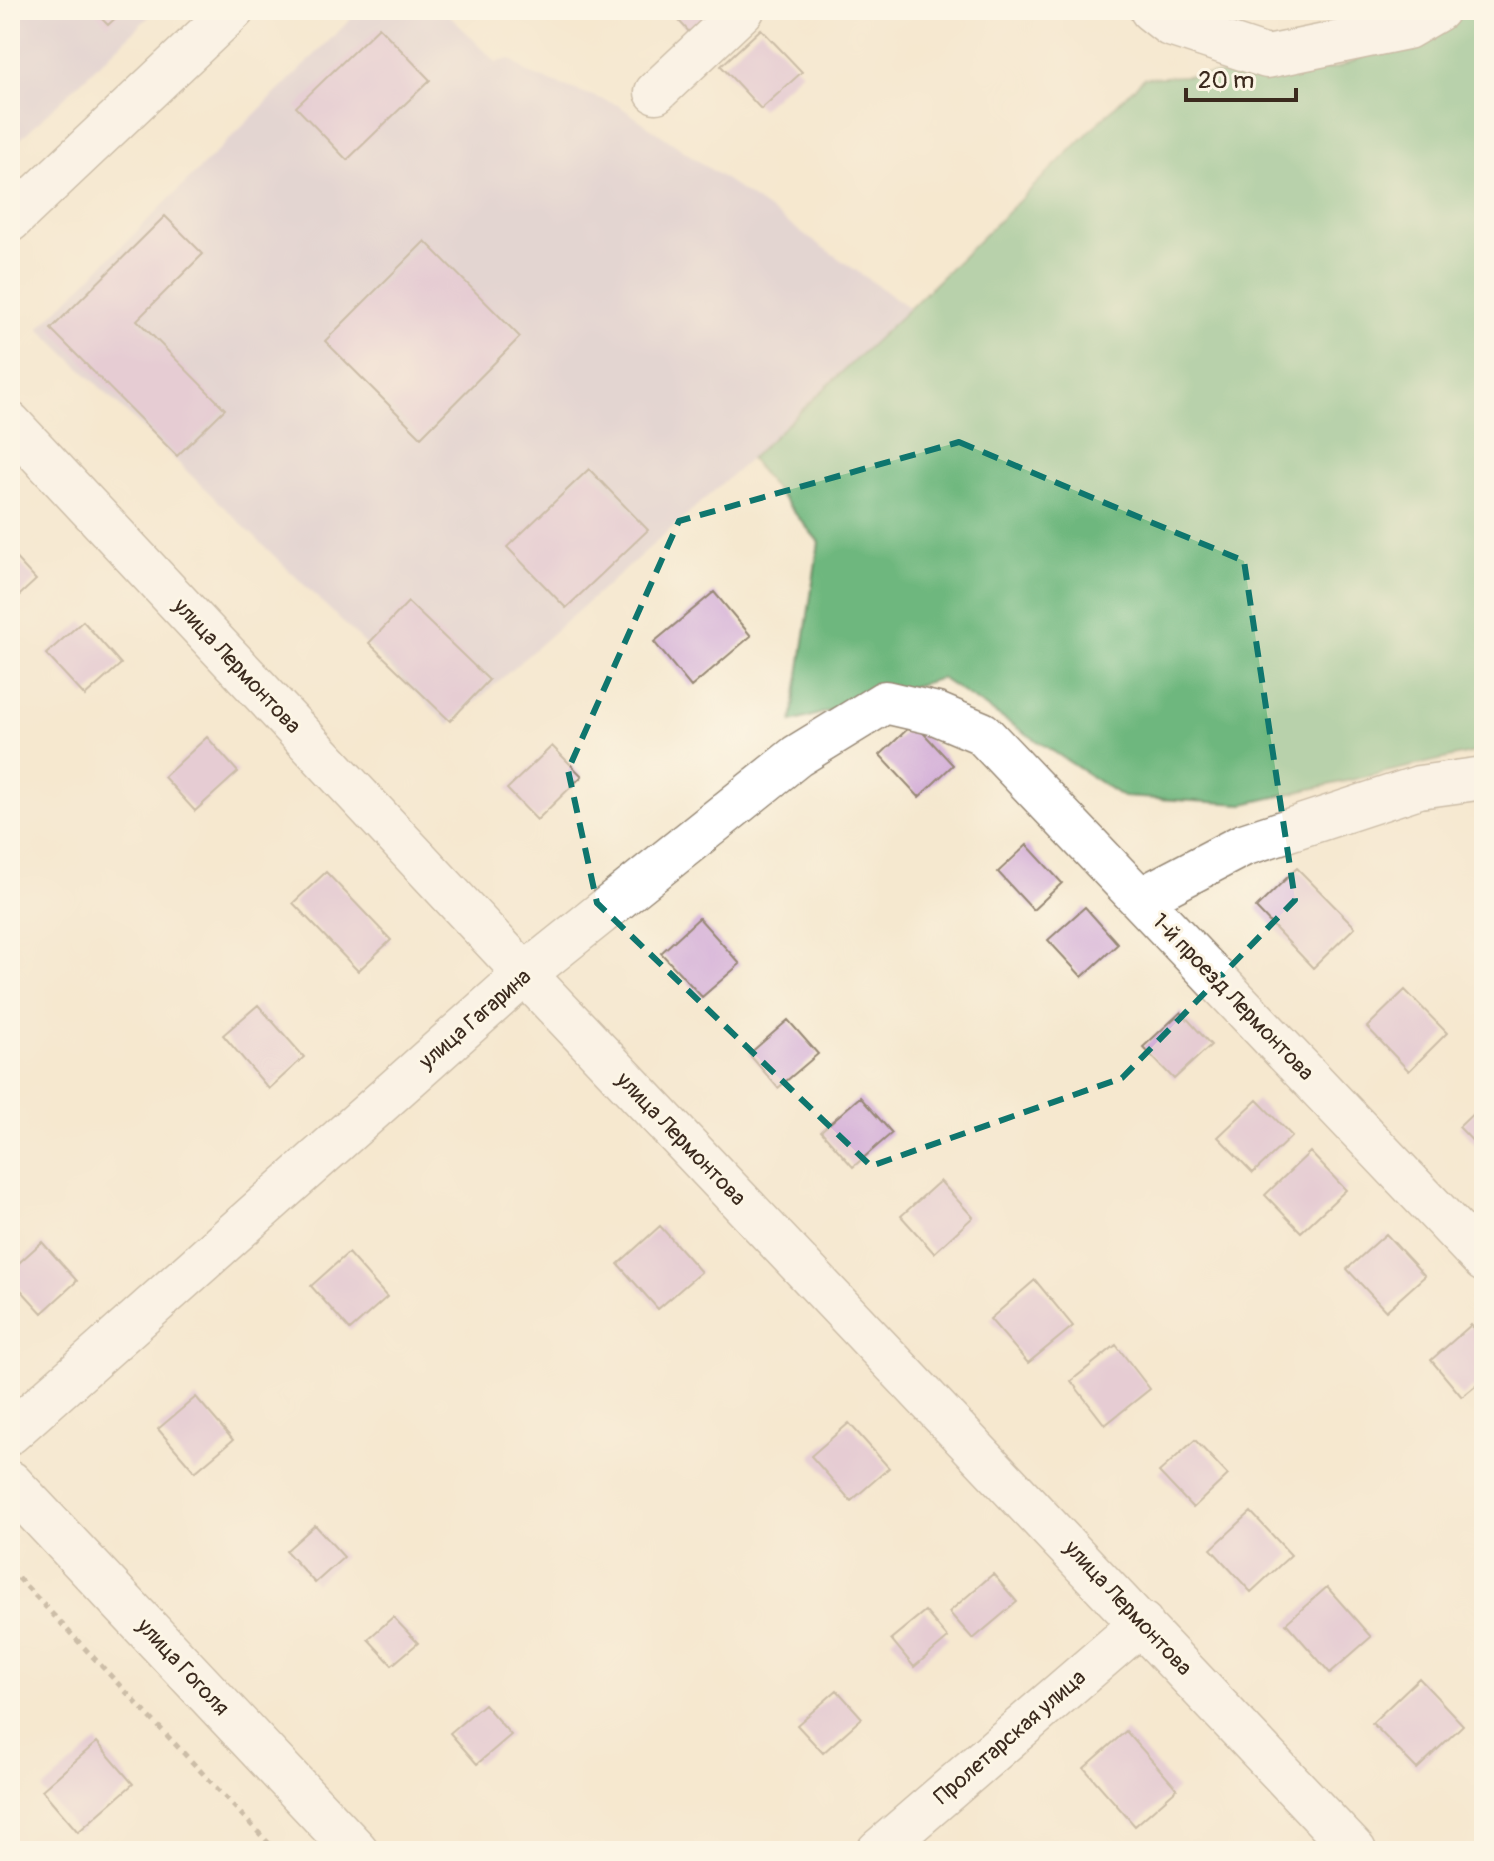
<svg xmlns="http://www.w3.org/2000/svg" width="1494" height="1861" viewBox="0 0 1494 1861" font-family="Pangolin,sans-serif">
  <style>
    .industrial { fill: #cdbed3 }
    .forest { fill: #6eb77e; stroke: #54704e; stroke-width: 2 }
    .building { fill: #d2acd8 }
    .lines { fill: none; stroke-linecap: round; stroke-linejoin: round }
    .minor-casing { stroke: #988976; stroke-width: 45 }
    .tertiary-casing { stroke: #988976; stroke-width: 47 }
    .path { stroke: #988976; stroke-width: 5; stroke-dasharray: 6 6; stroke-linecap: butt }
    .minor { stroke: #fff; stroke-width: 42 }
    .tertiary { stroke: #fff; stroke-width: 44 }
    .marked { fill: none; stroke: #0f766e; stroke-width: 6; stroke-dasharray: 16 10; stroke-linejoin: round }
    .labels { text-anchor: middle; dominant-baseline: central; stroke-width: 6; stroke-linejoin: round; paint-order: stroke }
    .street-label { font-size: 22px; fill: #3b2a1e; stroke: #fcf5e5 }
  </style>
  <rect width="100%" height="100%" fill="#fcf5e5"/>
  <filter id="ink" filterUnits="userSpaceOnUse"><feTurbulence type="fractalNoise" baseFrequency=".0125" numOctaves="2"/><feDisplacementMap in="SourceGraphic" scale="16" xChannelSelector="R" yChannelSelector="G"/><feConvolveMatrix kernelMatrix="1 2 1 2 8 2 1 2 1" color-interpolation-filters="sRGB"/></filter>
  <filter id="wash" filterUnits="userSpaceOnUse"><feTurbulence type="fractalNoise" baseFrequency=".006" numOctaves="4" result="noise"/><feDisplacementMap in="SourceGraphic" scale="32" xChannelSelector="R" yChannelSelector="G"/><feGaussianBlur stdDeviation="1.8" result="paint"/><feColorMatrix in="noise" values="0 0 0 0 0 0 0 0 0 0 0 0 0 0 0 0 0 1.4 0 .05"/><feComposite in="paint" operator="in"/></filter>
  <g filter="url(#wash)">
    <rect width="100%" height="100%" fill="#f5e8cf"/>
    <path class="industrial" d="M 10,10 L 156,10 L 10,149 Z
      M 360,10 L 444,10 L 496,62 L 511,59 L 528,73 L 618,105 L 910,308 L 750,459 L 449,725 L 39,328 Z"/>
    <path class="forest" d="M 1461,10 L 1484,10 L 1484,750 L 1244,804 L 1123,797 L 941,678 L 792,722 L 819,542 L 750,459 L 910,308 L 1144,78 L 1338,68 Z"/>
    <g id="blocks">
      <path class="building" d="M 93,10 L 124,10 L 108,25 Z
        M 669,10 L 719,10 L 692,35 Z
        M 379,27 L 430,80 L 347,160 L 296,107 Z
        M 761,29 L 802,72 L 761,109 L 721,66 Z
        M 165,216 L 203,254 L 137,320 L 225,409 L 177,456 L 51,329 Z
        M 425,241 L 520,337 L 421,437 L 325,341 Z
        M 589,469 L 648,530 L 566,608 L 507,547 Z
        M 10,552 L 36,580 L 10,604 Z
        M 714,592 L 751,636 L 691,687 L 654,642 Z
        M 408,602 L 489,680 L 450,721 L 369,643 Z
        M 83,621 L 121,664 L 85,696 L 46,654 Z
        M 914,723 L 953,765 L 919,797 L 880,755 Z
        M 207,737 L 238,772 L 195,811 L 164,777 Z
        M 552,746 L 582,776 L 537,820 L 507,789 Z
        M 1027,845 L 1062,883 L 1033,910 L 998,872 Z
        M 1297,868 L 1355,927 L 1313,968 L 1256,908 Z
        M 326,872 L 391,940 L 358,971 L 293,903 Z
        M 1085,907 L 1118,944 L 1082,977 L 1048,940 Z
        M 699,918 L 740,964 L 702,997 L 661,953 Z
        M 1405,990 L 1447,1033 L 1409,1071 L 1367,1027 Z
        M 258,1005 L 304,1057 L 269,1089 L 223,1035 Z
        M 1181,1012 L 1211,1045 L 1174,1079 L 1143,1047 Z
        M 788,1020 L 818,1054 L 778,1088 L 749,1054 Z
        M 860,1097 L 892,1133 L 853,1167 L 821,1131 Z
        M 1257,1100 L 1292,1136 L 1253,1173 L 1218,1137 Z
        M 1484,1103 L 1484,1153 L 1459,1127 Z
        M 1310,1152 L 1346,1190 L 1301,1232 L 1265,1195 Z
        M 940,1181 L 973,1217 L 934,1253 L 901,1216 Z
        M 660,1226 L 701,1272 L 658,1309 L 618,1264 Z
        M 1386,1234 L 1425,1276 L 1386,1311 L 1347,1269 Z
        M 42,1242 L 77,1281 L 42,1313 L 10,1278 L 10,1271 Z
        M 348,1253 L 387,1297 L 350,1330 L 311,1286 Z
        M 1035,1280 L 1073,1326 L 1028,1363 L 990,1319 Z
        M 1471,1325 L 1484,1340 L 1484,1379 L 1462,1397 L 1431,1360 Z
        M 1116,1345 L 1150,1389 L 1105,1425 L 1071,1381 Z
        M 196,1397 L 233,1440 L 195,1472 L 158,1429 Z
        M 849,1423 L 889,1468 L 851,1501 L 811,1456 Z
        M 1195,1440 L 1228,1475 L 1193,1508 L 1159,1472 Z
        M 1251,1512 L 1291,1555 L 1251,1592 L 1211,1549 Z
        M 315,1525 L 344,1557 L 315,1583 L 286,1551 Z
        M 993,1574 L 1017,1602 L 973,1639 L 949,1612 Z
        M 1327,1587 L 1371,1637 L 1330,1673 L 1286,1623 Z
        M 925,1611 L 948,1638 L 914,1667 L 891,1639 Z
        M 393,1617 L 418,1643 L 392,1665 L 368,1639 Z
        M 1419,1678 L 1463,1725 L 1417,1769 L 1372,1723 Z
        M 837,1690 L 862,1718 L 823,1753 L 797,1725 Z
        M 484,1704 L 511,1735 L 477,1764 L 450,1733 Z
        M 1126,1731 L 1177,1789 L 1135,1826 L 1084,1768 Z
        M 97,1742 L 133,1784 L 78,1832 L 42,1790 Z"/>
    </g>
  </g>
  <g filter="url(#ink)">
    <use href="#blocks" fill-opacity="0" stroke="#988976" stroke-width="2"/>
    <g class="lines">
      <g class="minor-casing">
        <path id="minor" d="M 1151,10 L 1170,25 L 1267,57 L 1407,28 L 1438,10
          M 656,92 L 743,10
          M 10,221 L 233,10
          M 10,423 L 525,974 L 1355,1851
          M 1140,899 L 1243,845 L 1419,787 L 1484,778
          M 10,1433 L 525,974 L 797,756 L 885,702 L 937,714 L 982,733 L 1484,1261
          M 878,1851 L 1142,1623"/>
      </g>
      <g class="tertiary-casing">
        <path id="tertiary" d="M 10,1483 L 356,1851"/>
      </g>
      <path class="path" d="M 10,1569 L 276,1851"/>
      <use href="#minor" class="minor"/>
      <use href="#tertiary" class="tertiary"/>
    </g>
  </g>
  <path d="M0 0H1494V1861H0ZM 959,442 L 1244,561 L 1295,900 L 1122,1078 L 871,1166 L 597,903 L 568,770 L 679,521 Z" fill="#f5e8cf" fill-opacity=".55" fill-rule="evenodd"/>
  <path class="marked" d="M 959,442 L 1244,561 L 1295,900 L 1122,1078 L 871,1166 L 597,903 L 568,770 L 679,521 Z"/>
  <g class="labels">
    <g class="street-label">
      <text transform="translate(237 666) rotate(47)">улица Лермонтова</text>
      <text transform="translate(1233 997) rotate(46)">1-й проезд Лермонтова</text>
      <text transform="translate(475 1019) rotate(-41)">улица Гагарина</text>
      <text transform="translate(681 1139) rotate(46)">улица Лермонтова</text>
      <text transform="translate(1128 1608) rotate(47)">улица Лермонтова</text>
      <text transform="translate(183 1667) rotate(47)">улица Гоголя</text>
      <text transform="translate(1010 1737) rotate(-41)">Пролетарская улица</text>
    </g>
  </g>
  <rect width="1494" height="1861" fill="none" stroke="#fcf5e5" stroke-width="40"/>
  <path d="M1186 88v12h110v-12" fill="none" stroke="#3b2a1e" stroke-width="4"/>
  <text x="1198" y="88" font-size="24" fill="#3b2a1e" stroke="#fcf5e5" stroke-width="6" paint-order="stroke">20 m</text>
</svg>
